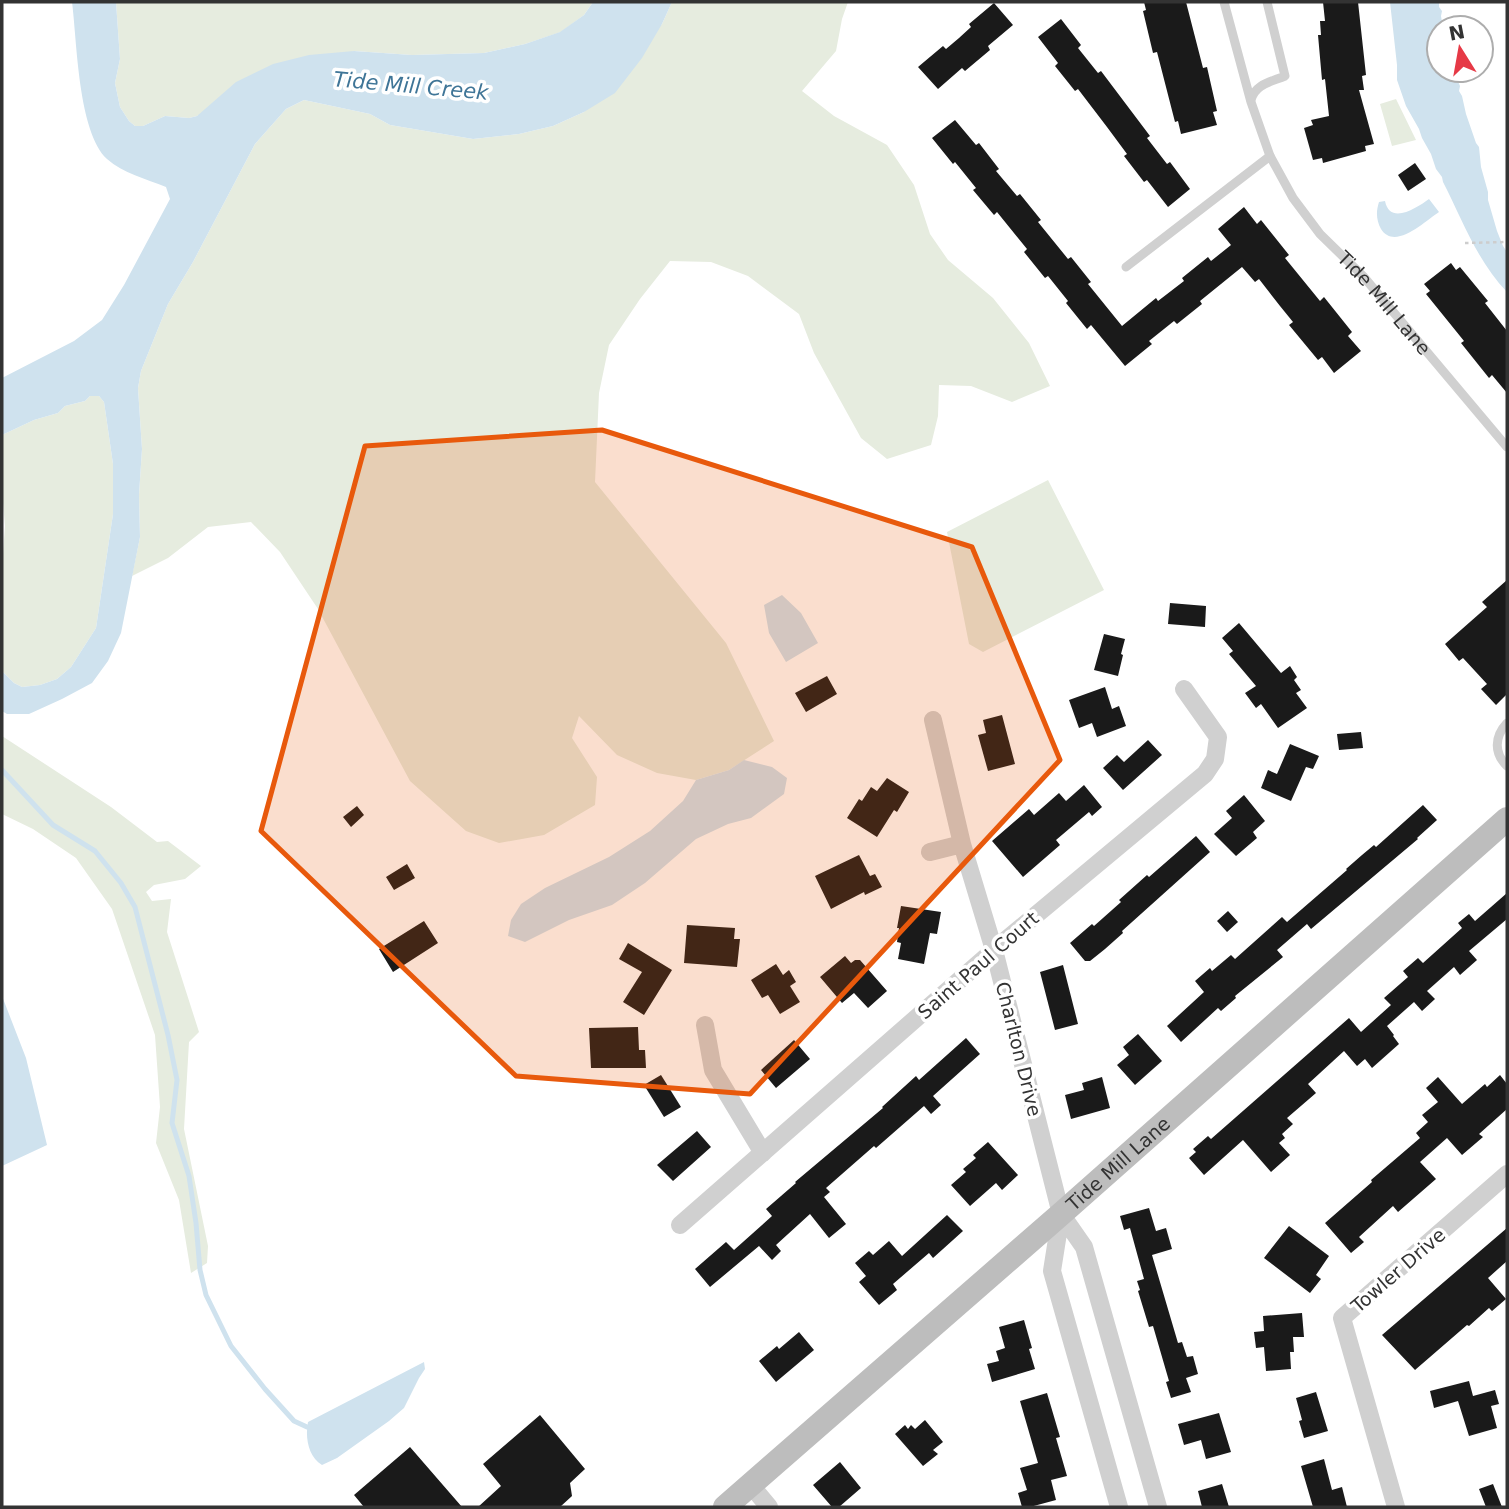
<svg xmlns="http://www.w3.org/2000/svg" width="1509" height="1509" viewBox="0 0 1509 1509" font-family="'DejaVu Sans',sans-serif">
  <style>
    .green { fill: #e6ecdf }
    .water { fill: #cfe2ee }
    .lines { fill: none; stroke-linecap: round; stroke-linejoin: round }
    .stream { stroke: #cfe2ee; stroke-width: 5 }
    .building { fill: #1a1a1a }
    .path { stroke: #cdcdcd; stroke-width: 2.5; stroke-dasharray: 3.5 3.5; stroke-linecap: butt }
    .lane { stroke: #d0d0d0; stroke-width: 9 }
    .street { stroke: #d0d0d0; stroke-width: 18 }
    .secondary { stroke: #bdbdbd; stroke-width: 24 }
    .marked { fill: #e8590c; fill-opacity: 0.2; stroke: #e8590c; stroke-width: 5; stroke-linejoin: round }
    .labels { text-anchor: middle; dominant-baseline: central; stroke-width: 7; stroke-linejoin: round; paint-order: stroke }
    .street-label { font-size: 19px; fill: #333; stroke: #fff }
    .water-label { font-size: 21px; font-style: italic; fill: #3f7597; stroke: #fff }
  </style>
  <rect width="100%" height="100%" fill="#fff"/>
  <path class="green" d="M 116,2 L 593,2 L 584,15 L 561,32 L 525,44 L 484,53 L 412,55 L 354,51 L 197,116 L 189,118 L 165,116 L 143,126 L 135,126 L 129,121 L 120,107 L 115,83 L 120,59 Z
    M 672,2 L 848,2 L 842,19 L 836,51 L 802,91 L 834,116 L 887,145 L 914,185 L 930,234 L 948,260 L 993,298 L 1029,343 L 1050,386 L 1012,402 L 971,386 L 939,385 L 938,416 L 931,445 L 887,459 L 861,438 L 814,353 L 799,314 L 748,276 L 711,262 L 670,261 L 640,299 L 609,345 L 599,393 L 595,482 L 726,643 L 774,741 L 729,770 L 696,780 L 657,773 L 617,755 L 579,716 L 572,738 L 597,777 L 595,805 L 544,835 L 499,843 L 466,831 L 410,781 L 318,609 L 280,552 L 251,522 L 208,527 L 168,558 L 132,576 L 140,537 L 139,495 L 142,449 L 138,388 L 141,371 L 168,304 L 193,262 L 255,144 L 286,109 L 304,100 L 370,114 L 390,125 L 473,139 L 519,134 L 553,126 L 584,112 L 662,24 Z
    M 1396,99 L 1416,140 L 1392,146 L 1380,104 Z
    M 90,396 L 99,396 L 104,402 L 113,464 L 113,514 L 96,628 L 71,667 L 57,679 L 40,685 L 22,687 L 14,683 L 2,671 L 2,568 L 5,526 L 2,491 L 2,435 L 34,420 L 58,413 L 65,406 L 85,401 Z
    M 1048,480 L 1104,590 L 983,652 L 969,644 L 947,532 Z
    M 2,736 L 111,807 L 157,842 L 168,841 L 201,866 L 185,879 L 154,885 L 146,892 L 152,901 L 171,899 L 167,932 L 199,1032 L 189,1042 L 184,1129 L 208,1246 L 207,1263 L 191,1273 L 179,1200 L 156,1143 L 160,1107 L 155,1035 L 112,909 L 76,858 L 33,829 L 2,814 Z"/>
  <path class="water" d="M 72,2 L 116,2 L 120,59 L 115,83 L 120,107 L 129,121 L 135,126 L 143,126 L 165,116 L 189,118 L 197,116 L 236,82 L 273,64 L 309,55 L 354,51 L 412,55 L 484,53 L 525,44 L 560,32 L 584,15 L 593,2 L 672,2 L 662,24 L 642,58 L 615,93 L 584,112 L 553,126 L 519,134 L 473,139 L 390,125 L 370,114 L 304,100 L 286,109 L 255,144 L 193,262 L 168,304 L 141,371 L 138,388 L 142,449 L 139,495 L 140,537 L 121,633 L 108,661 L 92,683 L 62,699 L 29,714 L 7,714 L 2,711 L 2,671 L 14,683 L 22,687 L 40,685 L 57,679 L 71,667 L 96,628 L 113,514 L 113,464 L 104,402 L 99,396 L 90,396 L 85,401 L 65,406 L 58,413 L 34,420 L 2,435 L 2,378 L 74,341 L 102,320 L 124,285 L 170,199 L 166,187 C 146,179 123,173 107,159 C 78,132 77,41 72,2 Z
    M 1390,2 L 1439,2 L 1439,7 L 1442,11 L 1441,16 L 1443,28 L 1439,28 L 1439,70 L 1453,70 L 1460,86 L 1459,91 L 1462,96 L 1466,114 L 1476,143 L 1479,147 L 1481,167 L 1488,192 L 1488,200 L 1497,231 L 1503,246 L 1507,252 L 1507,292 C 1477,261 1462,219 1443,182 L 1442,177 L 1436,169 L 1431,154 L 1422,138 L 1419,129 L 1406,106 L 1397,80 L 1397,65 Z
    M 1429,199 L 1439,212 C 1425,221 1395,251 1381,229 C 1376,220 1376,211 1379,202 L 1385,201 C 1390,226 1418,207 1429,199 Z
    M 782,595 L 801,613 L 818,643 L 786,662 L 769,633 L 764,605 Z
    M 744,760 L 772,767 L 787,778 L 784,794 L 751,818 L 728,824 L 696,839 L 645,883 L 612,905 L 569,920 L 525,942 L 508,936 L 511,920 L 521,904 L 545,888 L 609,857 L 650,831 L 683,801 L 696,780 L 729,770 Z
    M 2,996 L 26,1058 L 47,1145 L 2,1166 Z
    M 424,1362 L 425,1369 L 419,1378 L 404,1408 L 389,1421 L 337,1458 L 322,1465 C 308,1457 305,1437 308,1422 Z"/>
  <g class="lines">
    <path class="stream" d="M 2,770 L 53,825 L 95,851 L 121,883 L 135,907 L 168,1035 L 177,1080 L 172,1123 L 189,1176 L 196,1223 L 200,1270 L 206,1295 L 231,1346 L 265,1389 L 294,1421 L 307,1427"/>
  </g>
  <path class="building" d="M 1144,2 L 1186,2 L 1203,68 L 1207,67 L 1217,111 L 1213,112 L 1217,125 L 1181,134 L 1178,121 L 1175,122 L 1157,52 L 1153,53 L 1143,11 L 1146,10 Z
    M 1323,2 L 1358,2 L 1366,75 L 1362,76 L 1364,90 L 1359,90 L 1374,144 L 1365,146 L 1366,151 L 1323,163 L 1322,158 L 1313,160 L 1304,128 L 1313,125 L 1311,120 L 1329,116 L 1325,79 L 1322,80 L 1318,35 L 1321,35 L 1320,21 L 1325,21 Z
    M 994,3 L 1013,25 L 988,46 L 990,50 L 965,71 L 962,68 L 938,89 L 918,67 L 943,46 L 946,49 L 959,38 L 971,27 L 969,24 Z
    M 1061,19 L 1081,45 L 1078,48 L 1098,73 L 1101,71 L 1150,136 L 1147,138 L 1167,164 L 1170,162 L 1190,189 L 1168,207 L 1147,180 L 1144,182 L 1124,156 L 1127,154 L 1107,127 L 1078,89 L 1075,91 L 1055,66 L 1058,63 L 1038,37 Z
    M 955,120 L 976,145 L 979,143 L 999,169 L 996,171 L 1017,196 L 1020,194 L 1041,220 L 1038,222 L 1068,259 L 1071,257 L 1091,282 L 1088,284 L 1122,326 L 1156,298 L 1158,301 L 1184,281 L 1182,278 L 1208,257 L 1211,261 L 1231,245 L 1218,229 L 1244,207 L 1257,224 L 1261,220 L 1289,255 L 1285,258 L 1298,274 L 1320,301 L 1324,297 L 1352,332 L 1348,336 L 1361,351 L 1334,373 L 1322,357 L 1318,360 L 1289,325 L 1293,322 L 1280,306 L 1259,279 L 1255,282 L 1242,267 L 1200,301 L 1202,304 L 1177,324 L 1174,321 L 1149,341 L 1152,344 L 1125,366 L 1091,325 L 1087,329 L 1066,303 L 1068,301 L 1048,276 L 1045,278 L 1024,252 L 1027,249 L 997,212 L 994,215 L 973,190 L 976,188 L 955,162 L 953,164 L 932,138 Z
    M 1415,163 L 1426,179 L 1408,191 L 1398,175 Z
    M 1451,263 L 1456,270 L 1460,267 L 1488,301 L 1485,303 L 1507,331 L 1507,393 L 1492,375 L 1489,378 L 1461,343 L 1464,341 L 1426,294 L 1430,291 L 1424,284 Z
    M 1507,580 L 1507,694 L 1496,705 L 1481,689 L 1487,684 L 1463,658 L 1459,661 L 1445,644 L 1487,607 L 1482,602 Z
    M 1170,603 L 1206,606 L 1205,627 L 1168,624 Z
    M 1239,623 L 1281,673 L 1290,666 L 1297,677 L 1294,680 L 1301,690 L 1296,693 L 1307,708 L 1278,728 L 1261,704 L 1256,708 L 1245,693 L 1256,686 L 1229,654 L 1233,651 L 1222,638 Z
    M 1104,634 L 1125,639 L 1121,654 L 1123,655 L 1118,676 L 1094,670 Z
    M 827,676 L 837,694 L 806,712 L 795,693 Z
    M 1105,687 L 1112,709 L 1119,706 L 1126,726 L 1097,737 L 1092,723 L 1079,728 L 1069,700 Z
    M 1002,715 L 1015,764 L 988,771 L 978,735 L 986,733 L 983,720 Z
    M 1361,732 L 1363,748 L 1339,750 L 1337,734 Z
    M 1148,740 L 1162,755 L 1123,790 L 1103,768 L 1117,755 L 1124,762 Z
    M 1290,744 L 1319,756 L 1313,769 L 1306,767 L 1291,801 L 1261,788 L 1268,770 L 1277,774 Z
    M 887,778 L 909,792 L 897,812 L 894,810 L 877,837 L 847,818 L 859,799 L 862,801 L 871,787 L 877,791 Z
    M 1084,785 L 1102,807 L 1092,816 L 1089,812 L 1056,840 L 1060,845 L 1023,877 L 992,841 L 1029,809 L 1034,815 L 1059,793 L 1066,801 Z
    M 1244,795 L 1265,821 L 1253,832 L 1257,838 L 1236,856 L 1214,834 L 1232,818 L 1226,811 Z
    M 1423,805 L 1437,820 L 1417,838 L 1418,839 L 1311,929 L 1307,924 L 1277,950 L 1283,957 L 1235,996 L 1236,998 L 1221,1011 L 1218,1008 L 1181,1042 L 1167,1026 L 1204,992 L 1195,981 L 1210,968 L 1212,971 L 1231,955 L 1235,959 L 1282,917 L 1287,922 L 1347,870 L 1346,869 L 1362,855 L 1374,845 L 1376,847 Z
    M 357,806 L 364,815 L 351,827 L 343,817 Z
    M 1196,836 L 1210,852 L 1122,931 L 1123,933 L 1105,949 L 1090,961 L 1085,961 L 1070,943 L 1092,924 L 1094,926 L 1121,902 L 1119,900 L 1147,875 L 1149,877 Z
    M 859,855 L 870,876 L 875,874 L 882,887 L 865,895 L 864,892 L 831,909 L 815,876 Z
    M 407,864 L 415,878 L 394,890 L 386,877 Z
    M 1507,893 L 1507,919 L 1469,951 L 1477,960 L 1460,975 L 1454,967 L 1427,991 L 1435,999 L 1422,1011 L 1414,1002 L 1387,1026 L 1394,1035 L 1393,1036 L 1399,1044 L 1372,1068 L 1365,1059 L 1357,1066 L 1344,1051 L 1308,1084 L 1316,1093 L 1287,1118 L 1293,1124 L 1282,1134 L 1285,1138 L 1279,1143 L 1290,1155 L 1271,1172 L 1243,1140 L 1204,1175 L 1189,1158 L 1196,1152 L 1193,1149 L 1208,1136 L 1211,1139 L 1349,1018 L 1361,1032 L 1391,1005 L 1384,998 L 1408,977 L 1403,971 L 1418,958 L 1423,963 L 1462,928 L 1458,923 L 1469,914 L 1475,921 Z
    M 901,906 L 941,912 L 937,934 L 930,933 L 924,964 L 898,959 L 901,943 L 897,942 L 899,928 L 897,928 Z
    M 1228,911 L 1238,922 L 1227,932 L 1217,921 Z
    M 424,921 L 438,943 L 393,972 L 379,949 Z
    M 687,925 L 735,928 L 734,939 L 740,939 L 737,967 L 684,963 Z
    M 628,943 L 672,970 L 644,1015 L 623,1002 L 642,972 L 619,959 Z
    M 845,956 L 851,963 L 855,960 L 860,960 L 887,991 L 868,1008 L 854,993 L 842,1003 L 820,977 Z
    M 776,964 L 783,975 L 789,970 L 796,982 L 790,986 L 800,1002 L 780,1014 L 768,995 L 762,998 L 751,980 Z
    M 1063,965 L 1078,1024 L 1055,1030 L 1040,972 Z
    M 638,1027 L 639,1050 L 645,1050 L 646,1068 L 591,1068 L 589,1028 Z
    M 1138,1034 L 1162,1061 L 1135,1085 L 1117,1065 L 1129,1055 L 1123,1047 Z
    M 966,1038 L 980,1054 L 933,1096 L 941,1105 L 931,1114 L 924,1106 L 876,1148 L 874,1146 L 826,1188 L 830,1192 L 824,1197 L 846,1224 L 829,1238 L 810,1214 L 776,1245 L 781,1251 L 772,1260 L 759,1246 L 710,1287 L 695,1269 L 726,1242 L 734,1250 L 772,1216 L 766,1209 L 796,1183 L 795,1182 L 883,1108 L 882,1107 L 916,1076 L 919,1080 Z
    M 794,1040 L 810,1059 L 776,1088 L 761,1070 Z
    M 661,1075 L 681,1107 L 664,1117 L 644,1085 Z
    M 1500,1075 L 1507,1084 L 1507,1109 L 1479,1134 L 1483,1137 L 1462,1155 L 1447,1138 L 1420,1162 L 1436,1179 L 1398,1212 L 1393,1206 L 1359,1237 L 1364,1242 L 1351,1253 L 1325,1223 L 1372,1182 L 1371,1180 L 1420,1138 L 1416,1133 L 1428,1122 L 1422,1115 L 1438,1102 L 1426,1088 L 1438,1077 L 1462,1104 L 1485,1084 L 1487,1087 Z
    M 1102,1077 L 1110,1108 L 1071,1119 L 1065,1095 L 1084,1090 L 1082,1083 Z
    M 697,1131 L 711,1147 L 673,1181 L 657,1165 Z
    M 988,1142 L 1018,1175 L 1002,1190 L 996,1183 L 970,1206 L 951,1185 L 966,1172 L 963,1169 L 976,1158 L 973,1155 Z
    M 1149,1208 L 1156,1231 L 1166,1228 L 1172,1249 L 1152,1255 L 1178,1343 L 1182,1342 L 1187,1357 L 1193,1356 L 1198,1374 L 1186,1378 L 1191,1392 L 1171,1398 L 1166,1382 L 1169,1381 L 1153,1326 L 1149,1327 L 1138,1291 L 1140,1290 L 1137,1281 L 1144,1279 L 1130,1228 L 1124,1230 L 1120,1216 Z
    M 947,1215 L 963,1231 L 933,1258 L 929,1253 L 893,1284 L 897,1290 L 879,1305 L 859,1282 L 866,1276 L 855,1263 L 869,1251 L 873,1255 L 889,1241 L 902,1256 Z
    M 1289,1226 L 1329,1256 L 1316,1275 L 1321,1279 L 1310,1293 L 1264,1258 Z
    M 1507,1228 L 1507,1261 L 1488,1278 L 1506,1299 L 1492,1311 L 1489,1308 L 1469,1326 L 1467,1325 L 1415,1370 L 1382,1335 Z
    M 1302,1313 L 1304,1337 L 1293,1337 L 1294,1352 L 1290,1352 L 1291,1369 L 1266,1371 L 1264,1347 L 1256,1348 L 1254,1332 L 1264,1331 L 1263,1316 Z
    M 1024,1320 L 1032,1348 L 1029,1349 L 1035,1369 L 992,1382 L 987,1364 L 999,1361 L 996,1351 L 1005,1348 L 999,1327 Z
    M 799,1332 L 814,1350 L 776,1382 L 759,1361 L 777,1346 L 779,1349 Z
    M 1469,1381 L 1473,1396 L 1495,1390 L 1499,1404 L 1491,1406 L 1497,1428 L 1469,1436 L 1458,1401 L 1434,1408 L 1430,1391 Z
    M 1316,1392 L 1328,1431 L 1304,1438 L 1299,1421 L 1302,1420 L 1296,1398 Z
    M 1047,1393 L 1060,1437 L 1056,1438 L 1067,1476 L 1051,1480 L 1056,1500 L 1030,1507 L 1022,1507 L 1018,1493 L 1027,1490 L 1020,1468 L 1038,1463 L 1020,1401 Z
    M 1219,1413 L 1231,1452 L 1206,1459 L 1201,1440 L 1184,1445 L 1178,1424 Z
    M 540,1415 L 585,1469 L 570,1483 L 572,1496 L 560,1507 L 478,1507 L 501,1486 L 483,1464 Z
    M 925,1420 L 943,1442 L 933,1450 L 938,1454 L 923,1466 L 895,1434 L 905,1425 L 908,1429 L 911,1425 L 915,1429 Z
    M 410,1447 L 462,1507 L 364,1507 L 354,1495 Z
    M 1324,1459 L 1332,1490 L 1342,1487 L 1347,1507 L 1313,1507 L 1301,1466 Z
    M 840,1462 L 861,1488 L 839,1507 L 832,1507 L 813,1485 Z
    M 1222,1484 L 1229,1507 L 1202,1507 L 1198,1491 Z
    M 1493,1484 L 1502,1507 L 1486,1507 L 1479,1489 Z"/>
  <g class="lines">
    <path class="path" d="M 1465,243 L 1507,242"/>
    <g class="lane">
      <path d="M 1224,2 L 1251,102 L 1270,156"/>
      <path d="M 1251,100 C 1255,84 1271,82 1285,76 L 1267,2"/>
      <path id="s1" d="M 1126,267 L 1270,156 L 1293,198 L 1320,234 L 1363,276 L 1507,447"/>
      <path d="M 1507,723 C 1494,737 1494,753 1507,766"/>
    </g>
    <path class="street" d="M 933,720 L 962,844 L 994,950 L 1061,1214 L 1084,1247 L 1158,1507
      M 930,852 L 962,844
      M 705,1025 L 713,1070 L 763,1153
      M 1061,1214 L 1052,1271 L 1119,1507
      M 680,1225 L 994,950 L 1205,774 L 1215,759 L 1218,737 L 1184,689
      M 750,1484 L 769,1507
      M 1396,1507 L 1342,1318 L 1507,1174"/>
    <path class="secondary" id="s2" d="M 725,1507 L 1061,1214 L 1507,819"/>
  </g>
  <path class="marked" d="M 602,430 L 972,547 L 1060,760 L 750,1094 L 516,1076 L 261,831 L 365,446 Z"/>
  <g class="labels">
    <g class="street-label">
      <text stroke="none"><textPath href="#s1" startOffset="369">Tide Mill Lane</textPath></text>
      <text transform="translate(978 965) rotate(-41)">Saint Paul Court</text>
      <text transform="translate(1019 1049) rotate(76)">Charlton Drive</text>
      <text stroke="none"><textPath href="#s2" startOffset="522">Tide Mill Lane</textPath></text>
      <text transform="translate(1398 1270) rotate(-41)">Towler Drive</text>
    </g>
    <g class="water-label">
      <text transform="translate(411 86) rotate(5)">Tide Mill Creek</text>
    </g>
  </g>
  <rect width="1509" height="1509" fill="none" stroke="#333333" stroke-width="7"/>
  <g transform="translate(1460 49) rotate(349)"><circle r="33" fill="#ffffff" stroke="#adadad" stroke-width="2"/>
  <path d="M0-5L12 26L0 18L-12 26Z" fill="#e63946"/>
  <text y="-10" font-size="19" font-weight="bold" text-anchor="middle" fill="#333333">N</text>
  </g>
</svg>
